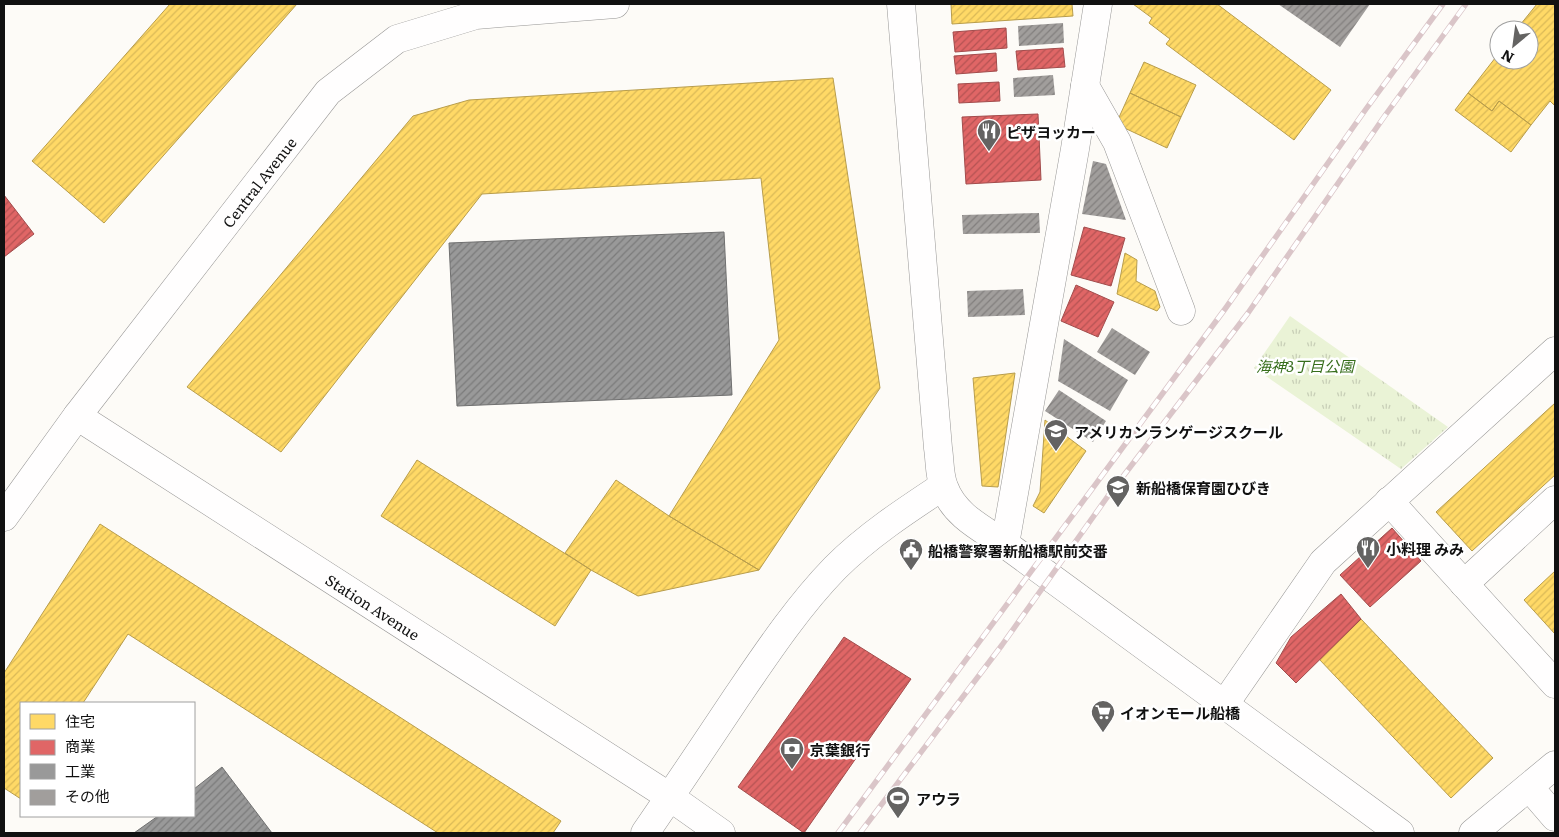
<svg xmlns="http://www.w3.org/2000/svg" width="1559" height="837" viewBox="0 0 1559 837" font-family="Literata,'Noto Sans JP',serif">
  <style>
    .park { fill: url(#park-tufts) }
    .homes { fill: url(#homes-hatch); stroke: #b89d4c }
    .shops { fill: url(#shops-hatch); stroke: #a24c4c }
    .industry { fill: url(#industry-hatch); stroke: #707070 }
    .building { fill: url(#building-hatch) }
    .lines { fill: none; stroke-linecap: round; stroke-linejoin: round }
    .minor-casing { stroke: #979695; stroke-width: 29 }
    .minor { stroke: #fffefe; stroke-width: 28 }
    .rail-casing { stroke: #dac5c8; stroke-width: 5.5 }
    .rail { stroke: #fff; stroke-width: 4; stroke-dasharray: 11; stroke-linecap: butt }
    .labels { text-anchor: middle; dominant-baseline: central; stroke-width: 5; stroke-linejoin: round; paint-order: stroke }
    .poi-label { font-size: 15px; font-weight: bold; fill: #111; stroke: #fff; text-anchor: start }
    .street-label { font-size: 15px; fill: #111; stroke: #fff }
    .park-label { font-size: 15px; font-style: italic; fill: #376e1c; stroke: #fff }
  </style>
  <defs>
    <pattern id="park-tufts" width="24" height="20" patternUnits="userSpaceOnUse" patternTransform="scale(1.25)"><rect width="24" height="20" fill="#eaf3d6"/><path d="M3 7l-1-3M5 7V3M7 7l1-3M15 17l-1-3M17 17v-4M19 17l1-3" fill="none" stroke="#c8cfb7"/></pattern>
    <pattern id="homes-hatch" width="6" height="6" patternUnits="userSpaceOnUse" patternTransform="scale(1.25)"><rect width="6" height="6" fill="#ffd966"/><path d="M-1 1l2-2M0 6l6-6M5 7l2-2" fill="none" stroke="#dab957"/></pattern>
    <pattern id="shops-hatch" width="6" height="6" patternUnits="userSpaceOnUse" patternTransform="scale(1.25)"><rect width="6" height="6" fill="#e06666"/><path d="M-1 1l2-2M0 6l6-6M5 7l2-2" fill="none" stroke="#b45353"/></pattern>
    <pattern id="industry-hatch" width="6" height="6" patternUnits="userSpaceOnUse" patternTransform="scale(1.25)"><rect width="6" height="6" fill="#999"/><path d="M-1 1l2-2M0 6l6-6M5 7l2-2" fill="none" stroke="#7b7b7b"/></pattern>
    <pattern id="building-hatch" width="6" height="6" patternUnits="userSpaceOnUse" patternTransform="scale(1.25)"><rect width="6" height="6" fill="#a19e9c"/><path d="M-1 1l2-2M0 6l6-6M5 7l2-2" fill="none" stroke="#827f7e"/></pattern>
  </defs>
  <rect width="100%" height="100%" fill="#fdfbf7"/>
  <path class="park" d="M 1290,316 L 1448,427 L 1401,469 L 1254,368 Z"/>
  <path class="homes" d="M 170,4 L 297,4 L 104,223 L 32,161 Z
    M 951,4 L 1072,4 L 1073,16 L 952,24 Z
    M 1133,4 L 1217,4 L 1331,90 L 1294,140 L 1166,44 L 1170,39 L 1149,23 L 1152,18 Z
    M 1537,4 L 1555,4 L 1555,106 L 1550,101 L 1531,125 L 1499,101 L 1492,111 L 1468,93 L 1499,53 L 1499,60 L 1529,60 L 1529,30 L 1516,30 Z
    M 1144,62 L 1196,85 L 1181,117 L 1130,93 Z
    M 833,78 L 880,388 L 759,570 L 669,516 L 779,340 L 761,178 L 482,194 L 281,452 L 187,387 L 413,116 L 469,100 Z
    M 1130,93 L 1181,117 L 1167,148 L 1116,124 Z
    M 1468,93 L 1492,111 L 1499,101 L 1531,125 L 1511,152 L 1455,110 Z
    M 1125,253 L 1137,260 L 1136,281 L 1155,291 L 1160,307 L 1157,311 L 1117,294 Z
    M 1015,373 L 998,487 L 982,486 L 973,378 Z
    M 1555,403 L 1555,475 L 1472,551 L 1436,512 Z
    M 1045,420 L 1086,451 L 1044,513 L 1033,506 L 1040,492 Z
    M 417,460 L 591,570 L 555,626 L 381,516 Z
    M 616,480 L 669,516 L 759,570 L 638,596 L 591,570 L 565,553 Z
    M 100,524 L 561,821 L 553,833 L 438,833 L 128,634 L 83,703 L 21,703 L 21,799 L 4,788 L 4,673 Z
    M 1555,571 L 1555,634 L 1524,600 Z
    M 1361,619 L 1493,758 L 1451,798 L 1319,659 Z"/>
  <path class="shops" d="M 1006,28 L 1007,48 L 955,52 L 953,32 Z
    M 1063,48 L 1065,67 L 1018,70 L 1016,51 Z
    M 996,53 L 997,71 L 956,74 L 954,56 Z
    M 999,82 L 1000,101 L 959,103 L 958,84 Z
    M 1038,114 L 1041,180 L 966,184 L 962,117 Z
    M 4,195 L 34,234 L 4,257 Z
    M 1084,227 L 1125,238 L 1111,286 L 1071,275 Z
    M 1076,285 L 1114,302 L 1098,337 L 1061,321 Z
    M 1392,528 L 1421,561 L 1370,607 L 1340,575 Z
    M 1341,594 L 1361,619 L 1296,683 L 1276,663 L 1291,637 Z
    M 844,637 L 911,679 L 804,833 L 738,787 Z"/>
  <path class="industry" d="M 724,232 L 732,395 L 457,406 L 449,243 Z
    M 222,767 L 272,833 L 134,833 L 158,816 L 194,816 L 194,789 Z"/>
  <path class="building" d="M 1278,4 L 1370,4 L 1340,47 Z
    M 1063,23 L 1064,43 L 1019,46 L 1018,26 Z
    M 1053,75 L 1055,95 L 1014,97 L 1013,78 Z
    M 1093,161 L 1106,164 L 1126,220 L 1082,214 Z
    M 1039,213 L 1040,233 L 963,234 L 962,215 Z
    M 1023,289 L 1025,315 L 968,317 L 967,291 Z
    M 1112,328 L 1150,352 L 1135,375 L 1097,352 Z
    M 1064,339 L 1128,380 L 1110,411 L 1058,381 Z
    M 1059,390 L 1106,421 L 1093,442 L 1045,411 Z"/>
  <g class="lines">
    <g class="minor-casing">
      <g id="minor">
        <path d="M 901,4 L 938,448 C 940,460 939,475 944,487 C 954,515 981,528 1005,544 L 1400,833"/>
        <path d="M 1085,86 L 1117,142 L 1181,311"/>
        <path id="s1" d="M 77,416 L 670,797 L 721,833"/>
        <path d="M 1389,501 L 1555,684"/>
        <path id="s2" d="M 4,517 L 77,416 L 328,92 L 397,39 L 476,15 L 615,4"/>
        <path d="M 1005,544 L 1075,149 L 1098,4"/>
        <path d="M 1464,584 L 1555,500"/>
        <path d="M 1224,705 L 1323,562 L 1555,351"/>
        <path d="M 1529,787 L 1555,817"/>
        <path d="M 645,833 C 676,788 706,743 736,698 C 766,654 798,606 835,568 C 867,536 905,511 943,486"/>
        <path d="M 1473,833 L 1555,765"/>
      </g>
    </g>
    <use href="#minor" class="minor"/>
    <g class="rail-casing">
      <path id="rail" d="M 838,833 L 1225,309 L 1366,109 L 1443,4
        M 860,833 L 1002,645 L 1108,496 L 1248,313 L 1384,117 L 1466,4"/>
    </g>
    <use href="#rail" class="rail"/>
  </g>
  <defs>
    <g id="restaurant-pin" transform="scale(1.25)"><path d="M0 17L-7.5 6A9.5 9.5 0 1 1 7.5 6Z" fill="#646362" stroke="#fff"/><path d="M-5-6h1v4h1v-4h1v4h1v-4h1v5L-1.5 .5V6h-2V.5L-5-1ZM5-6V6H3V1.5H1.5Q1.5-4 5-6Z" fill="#fff"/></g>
    <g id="school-pin" transform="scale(1.25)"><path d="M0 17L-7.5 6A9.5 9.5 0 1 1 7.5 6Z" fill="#646362" stroke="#fff"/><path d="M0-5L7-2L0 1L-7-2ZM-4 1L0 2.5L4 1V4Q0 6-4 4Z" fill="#fff"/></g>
    <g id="civic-pin" transform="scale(1.25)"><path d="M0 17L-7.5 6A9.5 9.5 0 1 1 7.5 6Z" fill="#646362" stroke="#fff"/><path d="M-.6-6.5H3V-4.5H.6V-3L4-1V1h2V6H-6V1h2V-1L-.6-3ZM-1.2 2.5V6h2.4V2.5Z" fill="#fff"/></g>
    <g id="supermarket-pin" transform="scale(1.25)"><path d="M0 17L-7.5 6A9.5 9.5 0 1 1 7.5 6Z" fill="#646362" stroke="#fff"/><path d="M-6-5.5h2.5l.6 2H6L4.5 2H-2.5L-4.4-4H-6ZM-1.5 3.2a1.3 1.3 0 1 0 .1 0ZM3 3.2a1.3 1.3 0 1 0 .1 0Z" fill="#fff"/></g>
    <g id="bank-pin" transform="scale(1.25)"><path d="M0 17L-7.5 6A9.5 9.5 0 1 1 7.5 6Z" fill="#646362" stroke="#fff"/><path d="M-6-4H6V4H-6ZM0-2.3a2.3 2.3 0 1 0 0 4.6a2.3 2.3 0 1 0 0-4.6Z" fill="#fff"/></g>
    <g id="stadium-pin" transform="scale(1.25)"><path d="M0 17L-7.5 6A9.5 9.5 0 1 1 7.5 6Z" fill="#646362" stroke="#fff"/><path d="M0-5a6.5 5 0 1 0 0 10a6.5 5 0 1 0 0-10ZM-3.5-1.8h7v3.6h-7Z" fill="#fff"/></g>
  </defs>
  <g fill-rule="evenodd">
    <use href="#restaurant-pin" x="989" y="131"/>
    <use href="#school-pin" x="1056" y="431"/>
    <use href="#school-pin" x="1118" y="487"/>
    <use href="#restaurant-pin" x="1368" y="548"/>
    <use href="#civic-pin" x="911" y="550"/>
    <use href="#supermarket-pin" x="1103" y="712"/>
    <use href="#bank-pin" x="792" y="749"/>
    <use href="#stadium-pin" x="898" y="798"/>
  </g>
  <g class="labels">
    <g class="poi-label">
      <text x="1006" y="131">ピザヨッカー</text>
      <text x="1074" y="431">アメリカンランゲージスクール</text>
      <text x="1136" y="487">新船橋保育園ひびき</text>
      <text x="1386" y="548">小料理 みみ</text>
      <text x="928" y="550">船橋警察署新船橋駅前交番</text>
      <text x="1120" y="712">イオンモール船橋</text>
      <text x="810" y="749">京葉銀行</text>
      <text x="916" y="798">アウラ</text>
    </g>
    <g class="street-label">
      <text stroke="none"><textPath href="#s2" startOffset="421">Central Avenue</textPath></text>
      <text stroke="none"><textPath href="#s1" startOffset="352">Station Avenue</textPath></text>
    </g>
    <g class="park-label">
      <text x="1305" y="365">海神3丁目公園</text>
    </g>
  </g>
  <rect width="1559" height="837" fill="none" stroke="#111111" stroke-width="10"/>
  <rect x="20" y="702" width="175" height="115" fill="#ffffff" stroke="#a0a0a0"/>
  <rect x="30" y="714" width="25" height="15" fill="#ffd966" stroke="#a0a0a0"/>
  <text x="65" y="727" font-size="15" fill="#111111">住宅</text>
  <rect x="30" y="740" width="25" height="15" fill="#e06666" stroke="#a0a0a0"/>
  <text x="65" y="752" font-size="15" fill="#111111">商業</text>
  <rect x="30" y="764" width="25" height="15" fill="#999999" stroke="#a0a0a0"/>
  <text x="65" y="777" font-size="15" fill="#111111">工業</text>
  <rect x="30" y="790" width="25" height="15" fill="#a19e9c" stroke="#a0a0a0"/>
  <text x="65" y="802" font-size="15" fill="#111111">その他</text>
  <g transform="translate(1514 45) rotate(209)"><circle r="24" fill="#ffffff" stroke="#a0a0a0"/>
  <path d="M0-4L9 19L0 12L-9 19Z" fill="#646362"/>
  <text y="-8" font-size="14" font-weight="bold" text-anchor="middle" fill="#111111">N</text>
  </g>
</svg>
